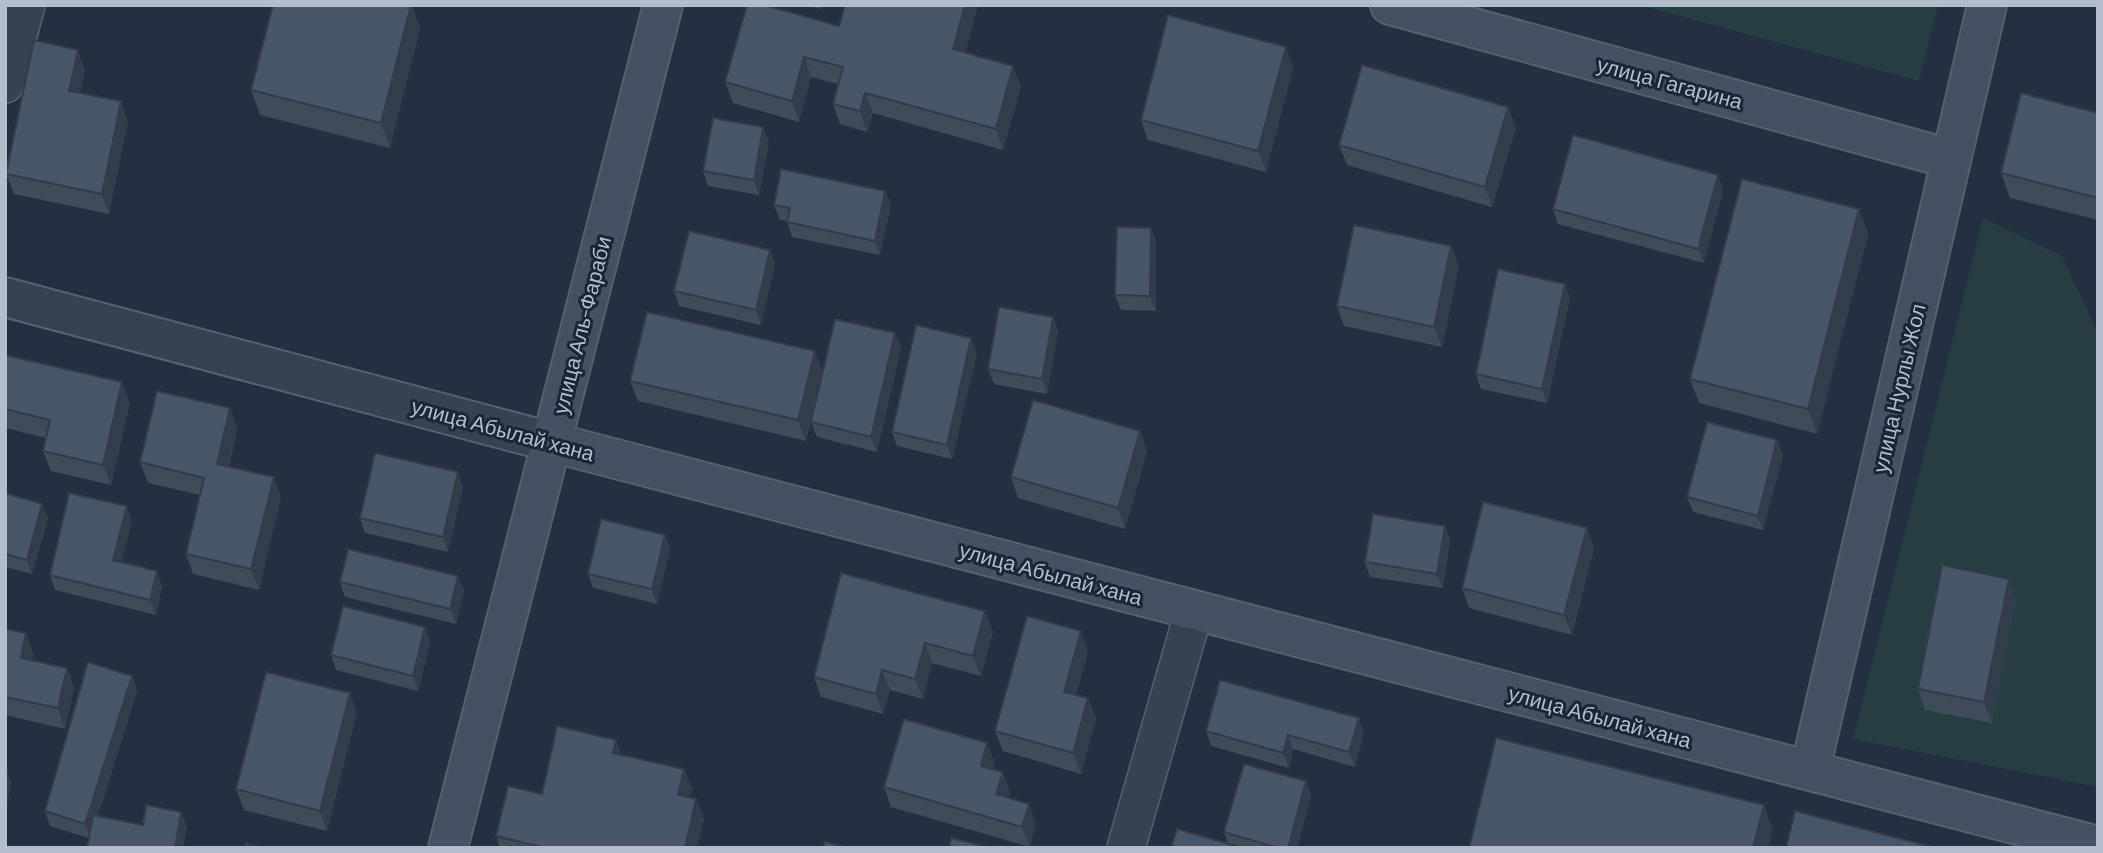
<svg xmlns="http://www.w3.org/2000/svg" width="2103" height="853" viewBox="0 0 2103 853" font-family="Barlow,sans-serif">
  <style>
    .green { fill: #263e42 }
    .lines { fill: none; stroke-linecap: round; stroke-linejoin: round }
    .minor-casing { stroke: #565f6e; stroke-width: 40 }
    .tertiary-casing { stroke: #565f6e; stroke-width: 42 }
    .secondary-casing { stroke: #565f6e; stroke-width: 42 }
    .minor { stroke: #384150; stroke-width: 37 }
    .tertiary { stroke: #384150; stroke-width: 38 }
    .secondary { stroke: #465063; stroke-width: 38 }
    .wall { fill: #3f4a5b }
    .shaded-wall { fill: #333c4a }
    .building { fill: #49566a; stroke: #333c4a; stroke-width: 2 }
    .labels { text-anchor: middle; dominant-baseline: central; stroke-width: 6; stroke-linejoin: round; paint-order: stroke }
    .street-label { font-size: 21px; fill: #b4bccb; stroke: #1d2635 }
  </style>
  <rect width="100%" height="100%" fill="#242f41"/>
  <path class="green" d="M 1640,5 L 1938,5 L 1919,81 Z
    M 1983,218 L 2062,256 L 2098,333 L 2098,787 L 1853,739 Z"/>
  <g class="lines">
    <g class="minor-casing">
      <path id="minor" d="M 5,84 L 26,5
        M 1126,848 L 1194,611"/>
    </g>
    <g class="tertiary-casing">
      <path id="tertiary" d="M 5,297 L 551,442"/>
    </g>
    <g class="secondary-casing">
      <path id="secondary" d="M 1390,5 L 1951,159
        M 551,442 L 2098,846
        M 1810,770 L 1987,5
        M 448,848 L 663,5"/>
    </g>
    <use href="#minor" class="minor"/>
    <use href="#tertiary" class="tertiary"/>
    <use href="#secondary" class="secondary"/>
  </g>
  <path class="wall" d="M 273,5 L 412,5 L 420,29 L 390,148 L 260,115 L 251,90 Z
    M 803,5 L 822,5 L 821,9 Z
    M 978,5 L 965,53 L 1013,66 L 1021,87 L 1003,150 L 873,113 L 867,132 L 840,124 L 833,104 L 838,84 L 811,77 L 799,122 L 733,103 L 725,82 L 839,26 Z
    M 1293,67 L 1266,172 L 1148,140 L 1141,120 Z
    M 85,70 L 80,93 L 128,121 L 109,214 L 14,194 L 6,174 Z
    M 1508,107 L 1516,128 L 1492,207 L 1347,165 L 1339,145 Z
    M 2098,113 L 2098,220 L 2010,198 L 2001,173 Z
    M 763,127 L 769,142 L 759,195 L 708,186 L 703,171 Z
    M 1718,175 L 1723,190 L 1704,263 L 1558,224 L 1553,209 Z
    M 885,191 L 891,205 L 880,255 L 792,237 L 787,221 L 780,220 L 774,205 Z
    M 1859,209 L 1868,234 L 1817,434 L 1699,403 L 1690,379 Z
    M 1151,228 L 1156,242 L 1156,311 L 1121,310 L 1115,295 Z
    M 770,250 L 775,264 L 761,325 L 679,306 L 674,291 Z
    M 1459,266 L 1442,347 L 1344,326 L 1337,306 Z
    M 1565,284 L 1570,298 L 1547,403 L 1481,389 L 1476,374 Z
    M 1053,317 L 1058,332 L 1047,394 L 994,384 L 988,369 Z
    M 901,348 L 877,452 L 817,437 L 811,422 Z
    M 977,353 L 952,459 L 897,446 L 892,432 Z
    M 5,355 L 130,403 L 111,485 L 51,471 L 43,451 L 46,438 L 5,428 Z
    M 822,371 L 806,441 L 638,401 L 630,381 Z
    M 230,408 L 237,429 L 229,467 L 281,497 L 259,590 L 193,574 L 186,554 L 200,495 L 148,483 L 140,462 Z
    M 1140,431 L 1147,451 L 1125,529 L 1018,498 L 1011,477 Z
    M 1777,440 L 1783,455 L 1763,530 L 1693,512 L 1687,497 Z
    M 463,486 L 448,552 L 365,533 L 360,518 Z
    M 5,493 L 48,518 L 32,574 L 5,567 Z
    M 132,521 L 121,562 L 162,586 L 156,615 L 55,590 L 50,575 Z
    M 1587,528 L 1594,549 L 1572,635 L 1469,608 L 1462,588 Z
    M 665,535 L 670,549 L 657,604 L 593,588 L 588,574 Z
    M 1450,540 L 1443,588 L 1370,577 L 1365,562 Z
    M 340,582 L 464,591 L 456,624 L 345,597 Z
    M 2016,599 L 1992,723 L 1925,710 L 1918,689 Z
    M 985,611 L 993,632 L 981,676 L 932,663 L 923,699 L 890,690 L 883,714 L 821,697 L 814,677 Z
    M 425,627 L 430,642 L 418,691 L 336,670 L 331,655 Z
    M 5,629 L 34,654 L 32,660 L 67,668 L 74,688 L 65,729 L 5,715 Z
    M 1088,651 L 1076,695 L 1088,698 L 1096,719 L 1081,774 L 1003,751 L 995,731 Z
    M 132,676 L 137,691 L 98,816 L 143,825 L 187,826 L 183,848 L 87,848 L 89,838 L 50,826 L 45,811 Z
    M 357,713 L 327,831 L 244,810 L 236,789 Z
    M 1206,731 L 1364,733 L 1355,767 L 1293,749 L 1289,768 L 1211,746 Z
    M 616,740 L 621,754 L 684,769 L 692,789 L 690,798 L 696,799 L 704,819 L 697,848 L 500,848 L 496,836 L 542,794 Z
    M 995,763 L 993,769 L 1010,792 L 1009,798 L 1036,824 L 1030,847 L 891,807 L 884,787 Z
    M 1306,781 L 1311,796 L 1297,848 L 1171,848 L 1228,844 L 1224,832 Z"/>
  <path class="shaded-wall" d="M 411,5 L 420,29 L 390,148 L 381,123 Z
    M 965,5 L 978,5 L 960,70 L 953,49 Z
    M 1286,47 L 1293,67 L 1266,172 L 1258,151 Z
    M 78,50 L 85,70 L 77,111 L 69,91 Z
    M 804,57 L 811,77 L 799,122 L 792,101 Z
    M 1013,66 L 1021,87 L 1003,150 L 996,129 Z
    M 865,93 L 873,113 L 867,132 L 860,111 Z
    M 121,101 L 128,121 L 109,214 L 102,194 Z
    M 1508,107 L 1516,128 L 1492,207 L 1485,187 Z
    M 763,127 L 769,142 L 759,195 L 754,180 Z
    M 1718,175 L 1723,190 L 1704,263 L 1698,249 Z
    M 885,191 L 891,205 L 880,255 L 875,241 Z
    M 1859,209 L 1868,234 L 1817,434 L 1808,409 Z
    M 1151,228 L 1156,242 L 1156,311 L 1150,296 Z
    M 1451,246 L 1459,266 L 1442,347 L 1434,327 Z
    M 770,250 L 775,264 L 761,325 L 756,310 Z
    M 1565,284 L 1570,298 L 1547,403 L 1542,389 Z
    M 1053,317 L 1058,332 L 1047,394 L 1042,379 Z
    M 895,333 L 901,348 L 877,452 L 871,437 Z
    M 971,338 L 977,353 L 952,459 L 947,445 Z
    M 815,351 L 822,371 L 806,441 L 798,420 Z
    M 122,382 L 130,403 L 111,485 L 103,465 Z
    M 230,408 L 237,429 L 224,484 L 217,464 Z
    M 1140,431 L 1147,451 L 1125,529 L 1118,508 Z
    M 1777,440 L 1783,455 L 1763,530 L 1758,516 Z
    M 458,472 L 463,486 L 448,552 L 443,537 Z
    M 274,477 L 281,497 L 259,590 L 251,569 Z
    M 42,504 L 48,518 L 32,574 L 27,560 Z
    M 127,506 L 132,521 L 118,575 L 113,560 Z
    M 1445,526 L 1450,540 L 1443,588 L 1437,574 Z
    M 1587,528 L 1594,549 L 1572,635 L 1564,615 Z
    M 665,535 L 670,549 L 657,604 L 652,589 Z
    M 157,571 L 162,586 L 156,615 L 150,600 Z
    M 458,576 L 464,591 L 456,624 L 450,609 Z
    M 2009,579 L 2016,599 L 1992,723 L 1984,702 Z
    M 985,611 L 993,632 L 981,676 L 973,656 Z
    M 425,627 L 430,642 L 418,691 L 413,676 Z
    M 1081,631 L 1088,651 L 1071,712 L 1064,692 Z
    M 26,633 L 34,654 L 28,678 L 21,658 Z
    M 925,643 L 932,663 L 923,699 L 915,679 Z
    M 67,668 L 74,688 L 65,729 L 58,708 Z
    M 882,670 L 890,690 L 883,714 L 876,694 Z
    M 132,676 L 137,691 L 91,839 L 85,824 Z
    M 350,693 L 357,713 L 327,831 L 320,811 Z
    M 1088,698 L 1096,719 L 1081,774 L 1073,753 Z
    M 1359,718 L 1364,733 L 1355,767 L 1349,752 Z
    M 1288,735 L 1293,749 L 1289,768 L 1283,753 Z
    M 616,740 L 623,760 L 613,753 Z
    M 987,743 L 995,763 L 988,786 L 981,766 Z
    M 5,766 L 11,783 L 5,815 Z
    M 684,769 L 692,789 L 686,815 L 678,795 Z
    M 1003,772 L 1010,792 L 1004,815 L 996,794 Z
    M 1306,781 L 1311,796 L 1297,848 L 1288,848 Z
    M 696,799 L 704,819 L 697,848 L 685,848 Z
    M 1029,804 L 1036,824 L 1030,847 L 1022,827 Z
    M 1764,805 L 1773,830 L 1768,848 L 1753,848 Z
    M 181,812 L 187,826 L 183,848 L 175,848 Z"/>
  <path class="building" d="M 273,5 L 411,5 L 381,123 L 251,90 Z
    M 747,5 L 764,5 L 839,26 L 845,5 L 965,5 L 953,49 L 1013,66 L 996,129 L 865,93 L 860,111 L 833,104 L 843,67 L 804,57 L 792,101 L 725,82 Z
    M 1168,15 L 1286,47 L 1258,151 L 1141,120 Z
    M 34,40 L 78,50 L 69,91 L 121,101 L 102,194 L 6,174 Z
    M 1362,65 L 1508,107 L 1485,187 L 1339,145 Z
    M 2021,93 L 2098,113 L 2098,198 L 2001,173 Z
    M 713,118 L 763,127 L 754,180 L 703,171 Z
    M 1573,135 L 1718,175 L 1698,249 L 1553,209 Z
    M 781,169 L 885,191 L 875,241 L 787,222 L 790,208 L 774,205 Z
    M 1742,179 L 1859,209 L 1808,409 L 1690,379 Z
    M 1354,225 L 1451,246 L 1434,327 L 1337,306 Z
    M 1117,227 L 1151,228 L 1150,296 L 1115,295 Z
    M 689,231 L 770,250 L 756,310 L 674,291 Z
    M 1498,269 L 1565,284 L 1542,389 L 1476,374 Z
    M 999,307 L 1053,317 L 1042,379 L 988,369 Z
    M 647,312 L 815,351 L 798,420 L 630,381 Z
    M 835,319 L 895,333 L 871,437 L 811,422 Z
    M 916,325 L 971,338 L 947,445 L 892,432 Z
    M 5,355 L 122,382 L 103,465 L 43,451 L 50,420 L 5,409 Z
    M 157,391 L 230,408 L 217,464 L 274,477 L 251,569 L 186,554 L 204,478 L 140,462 Z
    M 1033,400 L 1140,431 L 1118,508 L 1011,477 Z
    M 1707,422 L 1777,440 L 1758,516 L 1687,497 Z
    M 375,453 L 458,472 L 443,537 L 360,518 Z
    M 5,493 L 42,504 L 27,560 L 5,554 Z
    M 69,493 L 127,506 L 113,560 L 157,571 L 150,600 L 50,575 Z
    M 1483,502 L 1587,528 L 1564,615 L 1462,588 Z
    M 1373,514 L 1445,526 L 1437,574 L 1365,562 Z
    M 601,519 L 665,535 L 652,589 L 588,574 Z
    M 348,549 L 458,576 L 450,609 L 340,582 Z
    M 1942,565 L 2009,579 L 1984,702 L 1918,689 Z
    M 841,573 L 985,611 L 973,656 L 925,643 L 915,679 L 882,670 L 876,694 L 814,677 Z
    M 343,606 L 425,627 L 413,676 L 331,655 Z
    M 1027,616 L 1081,631 L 1064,692 L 1088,698 L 1073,753 L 995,731 Z
    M 5,629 L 26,633 L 21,658 L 67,668 L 58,708 L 5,697 Z
    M 88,662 L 132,676 L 85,824 L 45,811 Z
    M 266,672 L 350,693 L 320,811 L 236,789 Z
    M 1220,680 L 1359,718 L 1349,752 L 1288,735 L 1283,753 L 1206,731 Z
    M 904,719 L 987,743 L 981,766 L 1003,772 L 996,794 L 1029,804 L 1022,827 L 884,787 Z
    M 557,726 L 616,740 L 613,753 L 684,769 L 678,795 L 696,799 L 685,848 L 546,848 L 496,836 L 508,786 L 542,794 Z
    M 1496,738 L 1764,805 L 1753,848 L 1469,848 Z
    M 1244,764 L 1306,781 L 1288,848 L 1279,848 L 1224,832 Z
    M 146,805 L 181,812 L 175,848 L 87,848 L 93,815 L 143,825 Z
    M 1795,811 L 1936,848 L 1786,848 Z
    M 1177,829 L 1243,848 L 1171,848 Z
    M 951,838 L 992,848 L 949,848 Z
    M 825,842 L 849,848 L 823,848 Z
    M 246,844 L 265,848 L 245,848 Z"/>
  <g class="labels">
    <g class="street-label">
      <text transform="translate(1670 82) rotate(15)">улица Гагарина</text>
      <text transform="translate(581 325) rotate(-76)">улица Аль-Фараби</text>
      <text transform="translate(1898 388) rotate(-77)">улица Нурлы Жол</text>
      <text transform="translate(503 429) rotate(15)">улица Абылай хана</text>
      <text transform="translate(1051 573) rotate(15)">улица Абылай хана</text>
      <text transform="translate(1600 716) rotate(15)">улица Абылай хана</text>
    </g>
  </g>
  <rect width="2103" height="853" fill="none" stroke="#b4bccb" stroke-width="14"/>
</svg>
